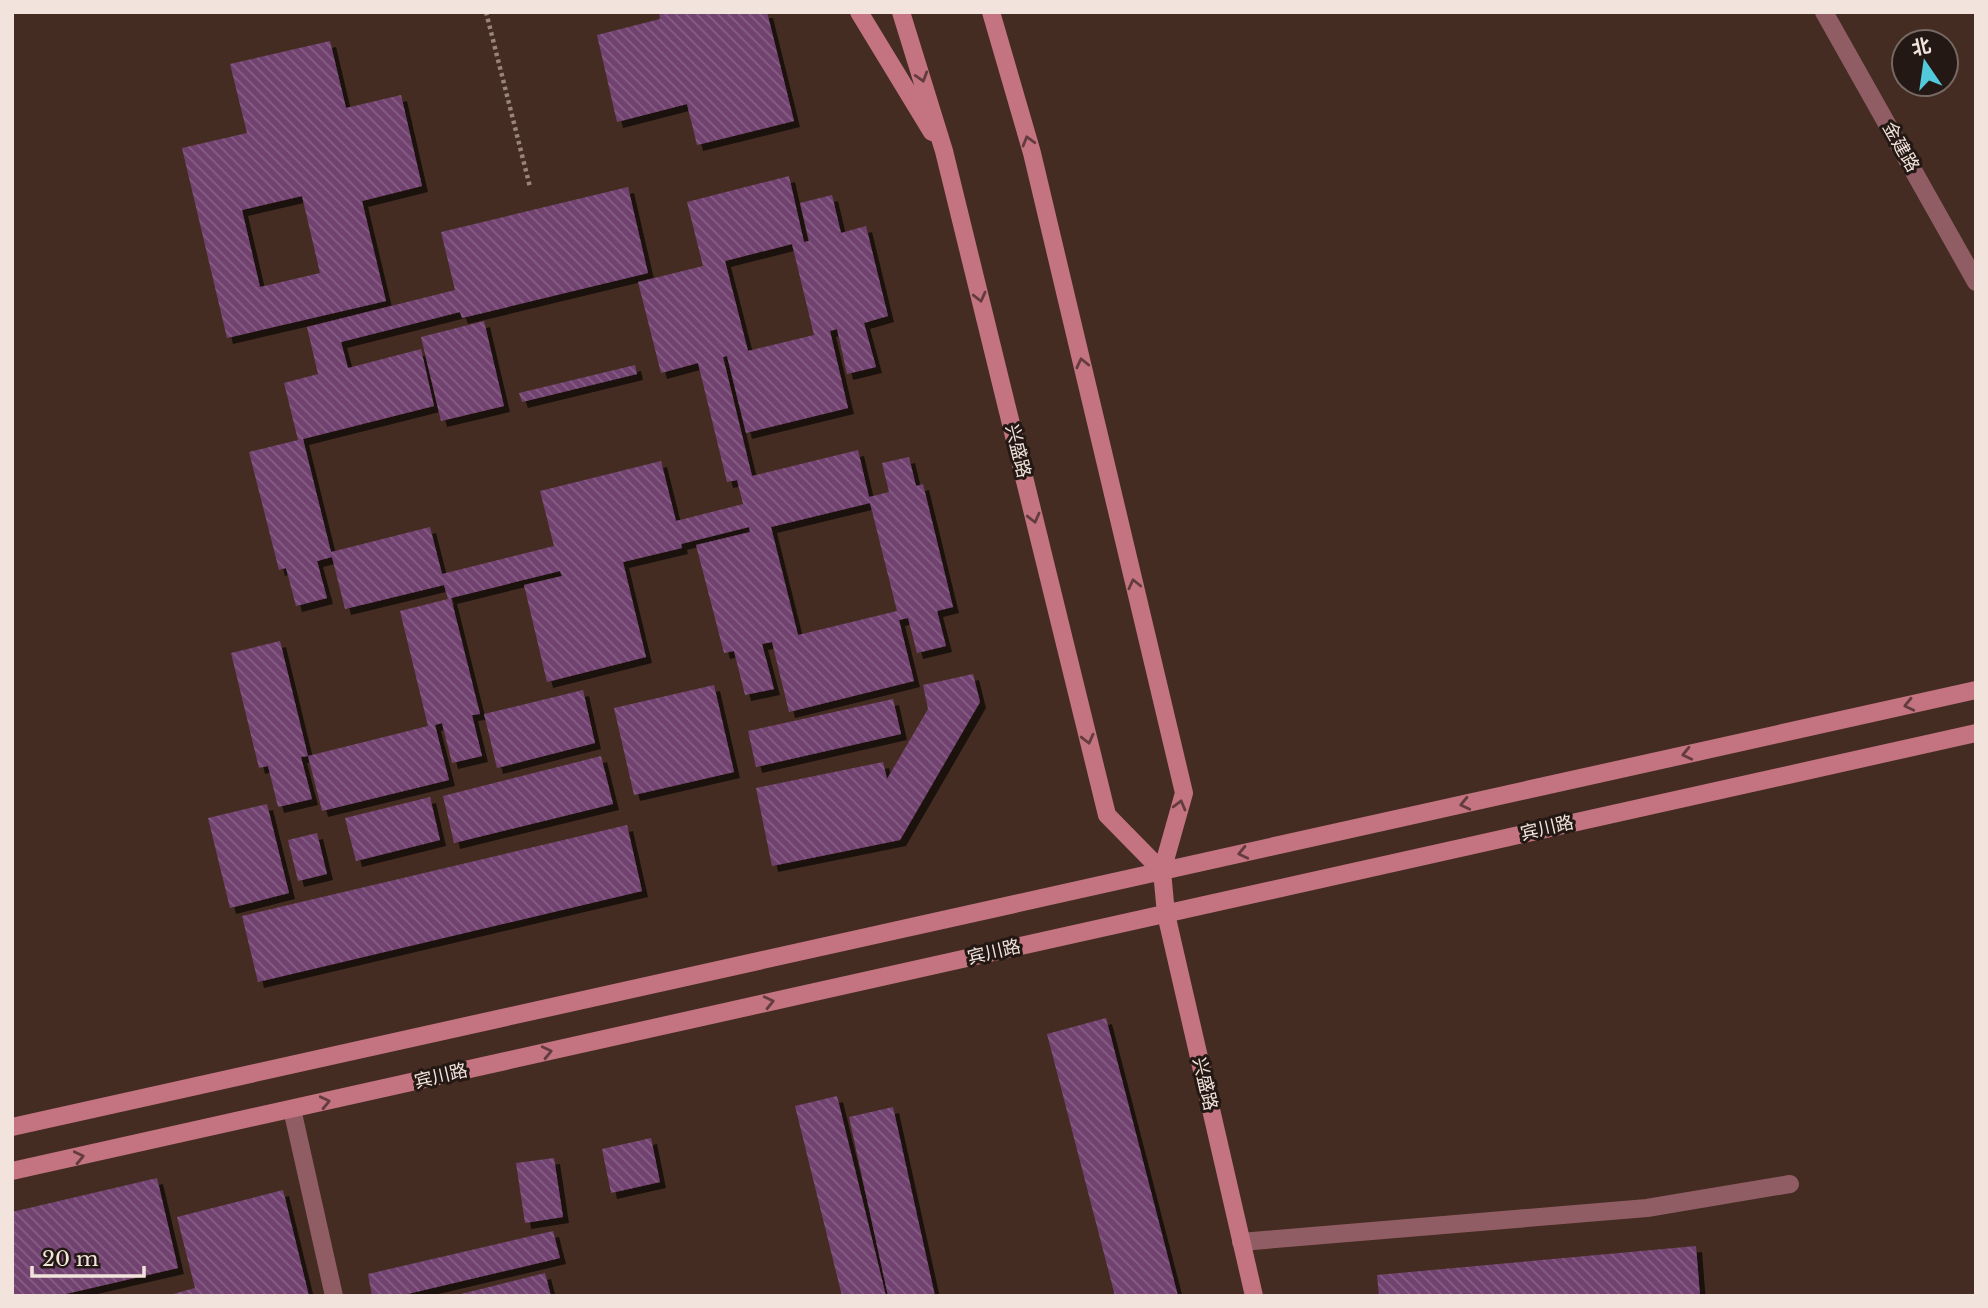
<svg xmlns="http://www.w3.org/2000/svg" width="1988" height="1308" viewBox="0 0 1988 1308" font-family="'Libre Baskerville','Noto Sans SC',serif">
  <style>
    .building { fill: url(#building-back-hatch); fill-rule: evenodd; filter: url(#shadow) }
    .lines { fill: none; stroke-linecap: round; stroke-linejoin: round }
    .path { stroke: #98847c; stroke-width: 4.5; stroke-dasharray: 3.5 3.5; stroke-linecap: butt }
    .lane { stroke: #905d65; stroke-width: 18 }
    .street { stroke: #905d65; stroke-width: 18 }
    .secondary { stroke: #c47381; stroke-width: 18 }
    .oneway { stroke: #633c3f }
    .labels { text-anchor: middle; dominant-baseline: central; stroke-width: 6; stroke-linejoin: round; paint-order: stroke }
    .street-label { font-size: 18px; fill: #f3e3dd; stroke: #231813 }
  </style>
  <defs>
    <pattern id="building-back-hatch" width="6" height="6" patternUnits="userSpaceOnUse" patternTransform="scale(1.75)"><rect width="6" height="6" fill="#714370"/><path d="M-1 5l2 2M0 0l6 6M5-1l2 2" fill="none" stroke="#865e84"/></pattern>
    <filter id="shadow"><feDropShadow dx="6" dy="6" stdDeviation="0" flood-color="#0009"/></filter>
  </defs>
  <rect width="100%" height="100%" fill="#442c22"/>
  <path class="building" d="M 659,12 L 767,12 L 794,121 L 697,145 L 687,104 L 617,122 L 597,35 L 660,19 Z
    M 330,41 L 346,108 L 401,95 L 422,186 L 362,201 L 386,301 L 227,338 L 182,148 L 247,133 L 230,64 ZM 302,196 L 320,273 L 260,287 L 242,210 Z
    M 789,176 L 804,242 L 809,241 L 800,203 L 832,195 L 841,233 L 866,226 L 888,316 L 864,323 L 876,367 L 847,374 L 837,329 L 830,331 L 848,408 L 746,433 L 727,356 L 723,357 L 752,476 L 858,450 L 869,497 L 889,492 L 882,463 L 909,457 L 916,486 L 923,484 L 953,607 L 937,611 L 946,646 L 917,653 L 908,618 L 899,620 L 914,681 L 789,712 L 772,642 L 762,644 L 774,689 L 745,695 L 734,651 L 724,653 L 696,545 L 750,532 L 749,527 L 681,544 L 682,548 L 623,562 L 646,657 L 547,682 L 524,585 L 562,576 L 560,571 L 451,598 L 480,714 L 472,715 L 482,756 L 452,763 L 442,723 L 435,725 L 449,780 L 322,811 L 308,756 L 428,726 L 400,611 L 448,599 L 444,585 L 345,609 L 332,557 L 317,561 L 327,598 L 296,606 L 286,568 L 279,570 L 249,452 L 298,440 L 284,383 L 318,374 L 307,327 L 455,290 L 441,232 L 628,187 L 648,273 L 462,318 L 460,312 L 341,342 L 348,368 L 421,349 L 434,406 L 303,439 L 331,552 L 430,527 L 442,574 L 554,546 L 540,491 L 661,461 L 676,521 L 743,504 L 737,480 L 727,482 L 698,363 L 661,373 L 638,282 L 703,266 L 687,202 ZM 792,244 L 814,335 L 748,351 L 725,261 ZM 870,503 L 897,611 L 798,635 L 771,527 Z
    M 484,321 L 504,406 L 441,421 L 421,337 Z
    M 635,365 L 637,374 L 522,402 L 519,393 Z
    M 280,641 L 308,756 L 301,757 L 312,799 L 278,807 L 268,766 L 259,768 L 231,653 Z
    M 973,674 L 980,702 L 900,840 L 772,866 L 756,788 L 883,762 L 887,779 L 928,709 L 923,685 Z
    M 714,685 L 734,772 L 634,795 L 614,708 Z
    M 583,690 L 595,743 L 497,768 L 484,714 Z
    M 893,699 L 901,734 L 756,767 L 748,731 Z
    M 601,756 L 613,804 L 454,843 L 443,796 Z
    M 430,797 L 440,840 L 356,861 L 345,818 Z
    M 267,804 L 289,893 L 230,908 L 208,818 Z
    M 627,825 L 642,891 L 258,982 L 242,916 Z
    M 317,833 L 327,874 L 298,881 L 288,840 Z
    M 1106,1018 L 1178,1296 L 1115,1296 L 1047,1034 Z
    M 837,1096 L 886,1296 L 842,1296 L 795,1106 Z
    M 893,1107 L 935,1296 L 888,1296 L 849,1117 Z
    M 651,1138 L 660,1182 L 611,1193 L 602,1149 Z
    M 554,1158 L 563,1217 L 525,1223 L 516,1163 Z
    M 157,1178 L 178,1268 L 57,1296 L 12,1296 L 12,1212 Z
    M 283,1190 L 309,1296 L 166,1296 L 195,1288 L 177,1217 Z
    M 553,1231 L 560,1258 L 399,1296 L 372,1296 L 368,1274 Z
    M 1696,1246 L 1700,1296 L 1379,1296 L 1377,1275 Z
    M 545,1273 L 551,1296 L 457,1296 L 457,1295 Z"/>
  <g class="lines">
    <path class="path" d="M 486,12 L 530,187"/>
    <path class="lane" d="M 292,1109 L 334,1296
      M 1241,1242 L 1647,1208 L 1790,1184"/>
    <path class="street" d="M 1824,12 L 1976,282"/>
    <path class="secondary" d="M 859,12 L 932,132
      M 901,12 L 944,151 L 1107,815 L 1162,871
      M 991,12 L 1032,153 L 1184,793 L 1162,871 L 1166,914 L 1254,1296
      M 12,1127 L 1976,690
      M 12,1171 L 1976,733"/>
  </g>
  <defs><path id="oneway-chevron" d="M-2-3.5L2.5 0L-2 3.5" fill="none" stroke-width="1.6" stroke-linecap="round" stroke-linejoin="round" transform="scale(1.75)"/></defs>
  <g class="oneway">
    <use href="#oneway-chevron" transform="translate(922 77) rotate(73)"/>
    <use href="#oneway-chevron" transform="translate(1028 141) rotate(-106)"/>
    <use href="#oneway-chevron" transform="translate(980 297) rotate(76)"/>
    <use href="#oneway-chevron" transform="translate(1082 363) rotate(-103)"/>
    <use href="#oneway-chevron" transform="translate(1034 518) rotate(76)"/>
    <use href="#oneway-chevron" transform="translate(1134 584) rotate(-103)"/>
    <use href="#oneway-chevron" transform="translate(1909 705) rotate(167)"/>
    <use href="#oneway-chevron" transform="translate(1088 739) rotate(76)"/>
    <use href="#oneway-chevron" transform="translate(1687 754) rotate(167)"/>
    <use href="#oneway-chevron" transform="translate(1465 804) rotate(167)"/>
    <use href="#oneway-chevron" transform="translate(1180 805) rotate(-75)"/>
    <use href="#oneway-chevron" transform="translate(1243 853) rotate(167)"/>
    <use href="#oneway-chevron" transform="translate(769 1002) rotate(-13)"/>
    <use href="#oneway-chevron" transform="translate(547 1052) rotate(-13)"/>
    <use href="#oneway-chevron" transform="translate(325 1102) rotate(-13)"/>
    <use href="#oneway-chevron" transform="translate(79 1157) rotate(-13)"/>
  </g>
  <g class="labels">
    <g class="street-label">
      <text transform="translate(1901 147) rotate(60)">金建路</text>
      <text transform="translate(1018 451) rotate(76)">兴盛路</text>
      <text transform="translate(1547 828) rotate(-13)">宾川路</text>
      <text transform="translate(994 952) rotate(-13)">宾川路</text>
      <text transform="translate(441 1076) rotate(-13)">宾川路</text>
      <text transform="translate(1205 1084) rotate(77)">兴盛路</text>
    </g>
  </g>
  <rect width="1988" height="1308" fill="none" stroke="#f3e3dd" stroke-width="28"/>
  <g transform="translate(1925 63) rotate(347)"><circle r="33" fill="#231813" stroke="#766964" stroke-width="2"/>
  <path d="M0-5L12 26L0 18L-12 26Z" fill="#53cadc"/>
  <text y="-10" font-size="19" font-weight="bold" text-anchor="middle" fill="#f3e3dd">北</text>
  </g>
  <path d="M32 1266v10h112v-10" fill="none" stroke="#f3e3dd" stroke-width="3.5"/>
  <text x="42" y="1266" font-size="21" fill="#f3e3dd" stroke="#231813" stroke-width="5" paint-order="stroke">20 m</text>
</svg>
